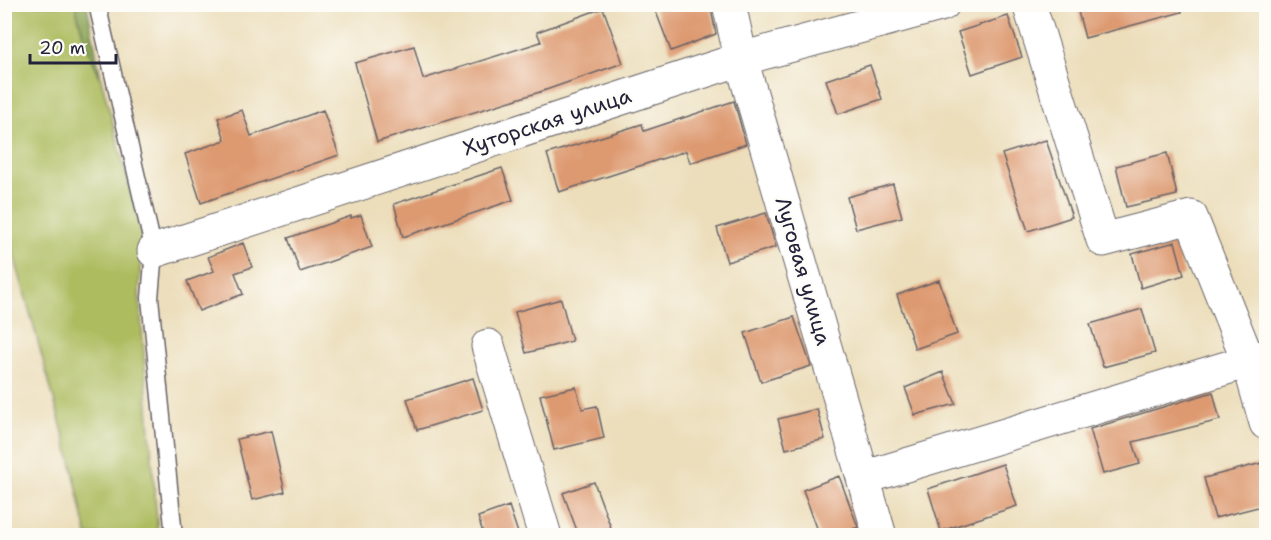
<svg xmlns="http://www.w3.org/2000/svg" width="1271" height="540" viewBox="0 0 1271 540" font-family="'Shantell Sans',sans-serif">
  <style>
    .green { fill: #adbc5e; stroke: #686f4c; stroke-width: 1.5 }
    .forest { fill: #8aa455; stroke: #566348; stroke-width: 1.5 }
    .building { fill: #dd9970 }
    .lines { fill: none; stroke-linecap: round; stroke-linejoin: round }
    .service-casing { stroke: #696468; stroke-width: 19 }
    .minor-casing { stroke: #696468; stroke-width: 35 }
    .service { stroke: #fff; stroke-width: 16 }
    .minor { stroke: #fff; stroke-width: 33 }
    .labels { text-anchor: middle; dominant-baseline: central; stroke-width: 4.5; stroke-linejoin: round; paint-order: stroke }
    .street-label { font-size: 21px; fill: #22223b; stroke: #fdfcf7 }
  </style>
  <rect width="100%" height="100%" fill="#fdfcf7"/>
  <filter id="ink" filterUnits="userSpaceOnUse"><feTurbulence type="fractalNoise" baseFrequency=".0167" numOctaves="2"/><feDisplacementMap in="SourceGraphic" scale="12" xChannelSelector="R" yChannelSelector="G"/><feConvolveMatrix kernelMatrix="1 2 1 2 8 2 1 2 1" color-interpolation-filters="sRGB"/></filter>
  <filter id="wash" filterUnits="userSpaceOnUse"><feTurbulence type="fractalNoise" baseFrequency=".008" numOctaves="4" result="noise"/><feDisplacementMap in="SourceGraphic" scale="24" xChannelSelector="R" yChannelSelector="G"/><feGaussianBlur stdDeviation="1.35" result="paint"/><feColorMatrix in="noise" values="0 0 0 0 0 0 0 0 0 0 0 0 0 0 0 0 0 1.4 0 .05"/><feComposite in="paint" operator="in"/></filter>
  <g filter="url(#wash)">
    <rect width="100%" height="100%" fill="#ecdebb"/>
    <path class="green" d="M 5,5 L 75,5 L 85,42 L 101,79 L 142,233 L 139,292 L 158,535 L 87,535 L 71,461 L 5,223 Z"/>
    <path class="forest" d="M 75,5 L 87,5 L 101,79 L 85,42 Z"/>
    <g id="blocks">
      <path class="building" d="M 653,4 L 710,4 L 716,34 L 671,51 Z
        M 1076,4 L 1181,4 L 1182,12 L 1085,38 Z
        M 603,8 L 623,63 L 543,91 L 377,142 L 355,63 L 414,46 L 423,79 L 541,42 L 537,32 Z
        M 1008,16 L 1022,57 L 972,74 L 958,32 Z
        M 870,65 L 882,99 L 838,114 L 826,80 Z
        M 734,101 L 746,144 L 690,163 L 686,151 L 559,192 L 547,154 L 642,124 L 644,131 Z
        M 242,110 L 251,136 L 323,110 L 339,155 L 201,203 L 185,154 L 225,140 L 218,118 Z
        M 1046,140 L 1072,217 L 1028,231 L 1002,154 Z
        M 1167,153 L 1177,195 L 1126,207 L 1116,166 Z
        M 502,168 L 513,200 L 403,237 L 394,204 Z
        M 893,184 L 902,217 L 856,229 L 847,197 Z
        M 766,213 L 776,247 L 727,262 L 717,228 Z
        M 361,215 L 372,247 L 300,272 L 288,238 L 351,216 L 351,218 Z
        M 1175,242 L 1184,275 L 1141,288 L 1132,254 Z
        M 243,243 L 252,267 L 235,273 L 243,294 L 199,311 L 187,281 L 214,271 L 208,257 Z
        M 939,280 L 957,334 L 915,349 L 897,295 Z
        M 561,299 L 572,341 L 526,353 L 515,312 Z
        M 1142,309 L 1155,353 L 1103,367 L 1090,324 Z
        M 794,317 L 811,366 L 761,382 L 745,333 Z
        M 943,372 L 956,404 L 915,415 L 905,388 Z
        M 473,378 L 483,410 L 417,430 L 407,399 Z
        M 576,387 L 582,409 L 597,406 L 604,438 L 554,450 L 540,395 Z
        M 1213,392 L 1220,420 L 1133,442 L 1140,464 L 1103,474 L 1090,429 Z
        M 817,409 L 825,439 L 786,449 L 778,419 Z
        M 271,431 L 285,492 L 252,500 L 237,439 Z
        M 1262,463 L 1266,479 L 1266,505 L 1215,518 L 1204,478 Z
        M 1003,464 L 1017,506 L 941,531 L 928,489 Z
        M 839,476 L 858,527 L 836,536 L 820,536 L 803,490 Z
        M 594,482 L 614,536 L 579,536 L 563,493 Z
        M 509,506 L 519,536 L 484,536 L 478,517 Z"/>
    </g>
  </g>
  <g filter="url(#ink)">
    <use href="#blocks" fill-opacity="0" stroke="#696468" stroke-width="1.5"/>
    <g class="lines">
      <g class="service-casing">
        <path id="service" d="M 97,4 L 154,251 L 150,298 L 174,536"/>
      </g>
      <g class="minor-casing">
        <path id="minor" d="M 729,4 L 741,59 L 880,536
          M 1029,4 L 1103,240 L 1191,217 L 1248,360 L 1266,423
          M 154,251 L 741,59 L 943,4
          M 488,346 L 545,536
          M 863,478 L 1266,356"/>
      </g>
      <use href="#service" class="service"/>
      <use href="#minor" class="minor"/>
    </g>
  </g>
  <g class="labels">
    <g class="street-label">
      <text transform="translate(547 122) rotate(-18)">Хуторская улица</text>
      <text transform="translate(803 271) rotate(74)">Луговая улица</text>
    </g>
  </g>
  <rect width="1271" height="540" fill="none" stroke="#fdfcf7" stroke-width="24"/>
  <path d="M30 54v9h86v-9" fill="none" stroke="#22223b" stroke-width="3"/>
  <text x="39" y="54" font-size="18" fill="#22223b" stroke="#fdfcf7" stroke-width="4.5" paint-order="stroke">20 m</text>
</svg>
